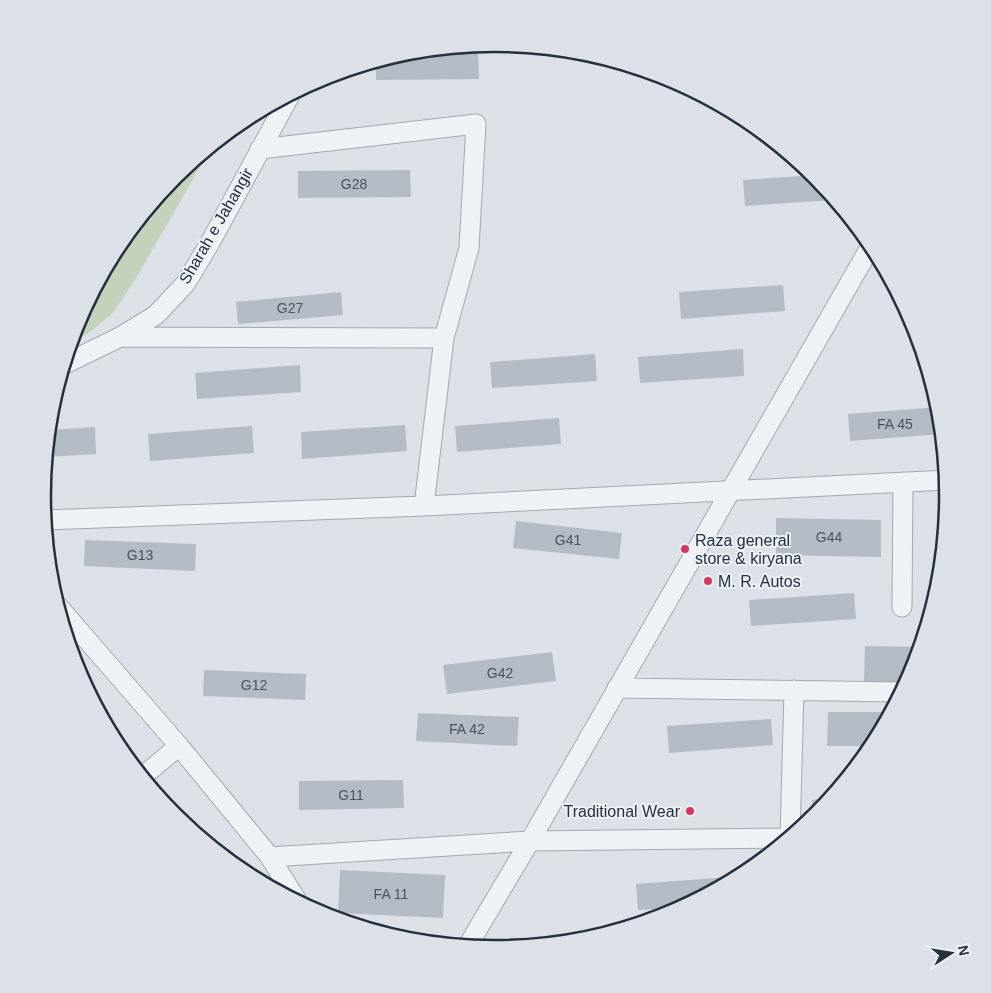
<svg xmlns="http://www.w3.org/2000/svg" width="991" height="993" viewBox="0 0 991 993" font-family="Helvetica,sans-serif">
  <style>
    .green { fill: #c4d2bc }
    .building { fill: #b3bbc4 }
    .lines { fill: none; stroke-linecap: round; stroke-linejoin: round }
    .street-casing { stroke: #a1a8b1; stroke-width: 21 }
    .street { stroke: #eff2f5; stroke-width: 19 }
    .poi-dot { fill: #d7365c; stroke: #ebf0f5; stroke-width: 2 }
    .labels { text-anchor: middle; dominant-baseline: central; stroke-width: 4; stroke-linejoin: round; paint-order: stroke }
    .number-label { font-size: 14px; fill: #485360 }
    .street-label { font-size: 16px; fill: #25303f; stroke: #ebf0f5 }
    .poi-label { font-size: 16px; fill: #25303f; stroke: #ebf0f5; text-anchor: start }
    .rim { fill: none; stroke: #25303f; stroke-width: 2.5 }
  </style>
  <rect width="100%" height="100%" fill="#dce1e7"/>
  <path class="green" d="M 212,146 L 135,280 L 113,313 L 86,335 L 72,340 L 77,323 L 119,245 L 175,176 Z"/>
  <path class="building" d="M 438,49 L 478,49 L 479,79 L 376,80 L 376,62 L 407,52 Z
    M 410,170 L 411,197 L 298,198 L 298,171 Z
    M 814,175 L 835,200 L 745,206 L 743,180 Z
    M 115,252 L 115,266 L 108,266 Z
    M 783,285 L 785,311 L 681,319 L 679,292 Z
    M 341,292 L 343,315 L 238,324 L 236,302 Z
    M 743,349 L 744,376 L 640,383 L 638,357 Z
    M 595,354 L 597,381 L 492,388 L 490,362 Z
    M 300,365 L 301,392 L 197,399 L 195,373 Z
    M 939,407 L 942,434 L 850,441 L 848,414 Z
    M 559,418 L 561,444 L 457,452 L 455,426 Z
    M 405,425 L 407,451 L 302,459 L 301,432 Z
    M 252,426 L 254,453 L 150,461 L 148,434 Z
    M 95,427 L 96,454 L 46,457 L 49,430 Z
    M 937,516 L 947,516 L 943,553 L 936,553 Z
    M 776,518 L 881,520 L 881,557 L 776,555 Z
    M 516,521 L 622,533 L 619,559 L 513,548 Z
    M 85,540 L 196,544 L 195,571 L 84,566 Z
    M 854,593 L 856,619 L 751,626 L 749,600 Z
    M 865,646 L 921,647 L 907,682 L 864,682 Z
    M 552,652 L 556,681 L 447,694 L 443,665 Z
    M 204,670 L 306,674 L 305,700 L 203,696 Z
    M 828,712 L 891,712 L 873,746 L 827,746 Z
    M 418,713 L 519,717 L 517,746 L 416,741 Z
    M 771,719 L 773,745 L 669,753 L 667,726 Z
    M 403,780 L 404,808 L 299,810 L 299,781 Z
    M 831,798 L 816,817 L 814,819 L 812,800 Z
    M 340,870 L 445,875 L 443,918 L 338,913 Z
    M 742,876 L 684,907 L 638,910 L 636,884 Z"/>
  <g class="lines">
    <g class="street-casing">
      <path id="street" d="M 260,149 L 476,124 L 469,248 L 444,338 L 424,506
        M 120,337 L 444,338
        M 65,364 L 120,337 L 156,315 L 186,283 L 211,241 L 290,95
        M 45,520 L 424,506 L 947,480
        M 57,605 L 179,746 L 270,857 L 297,901
        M 902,607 L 903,482
        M 617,688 L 902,692
        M 142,777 L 179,746
        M 790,838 L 794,690
        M 270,857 L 530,841 L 790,838
        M 467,947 L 530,841 L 872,244"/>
    </g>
    <use href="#street" class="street"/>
  </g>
  <g class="poi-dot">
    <circle cx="685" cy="549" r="5"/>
    <circle cx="708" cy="581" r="5"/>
    <circle cx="690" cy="811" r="5"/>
  </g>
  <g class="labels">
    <g class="number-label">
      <text x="354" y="184">G28</text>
      <text x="290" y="308">G27</text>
      <text x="895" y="424">FA 45</text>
      <text x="829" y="537">G44</text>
      <text x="568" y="540">G41</text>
      <text x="140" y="555">G13</text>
      <text x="500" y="673">G42</text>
      <text x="254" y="685">G12</text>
      <text x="467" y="729">FA 42</text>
      <text x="351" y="795">G11</text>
      <text x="391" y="894">FA 11</text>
    </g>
    <g class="street-label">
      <text transform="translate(216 226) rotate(-60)">Sharah e Jahangir</text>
    </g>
    <g class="poi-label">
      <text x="695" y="540">Raza general<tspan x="695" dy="18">store &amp; kiryana</tspan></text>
      <text x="718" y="581">M. R. Autos</text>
      <text x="680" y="811" text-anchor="end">Traditional Wear</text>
    </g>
  </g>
  <path d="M0 0H991V993H0ZM51 496a444 444 0 1 1 888 0a444 444 0 1 1-888 0Z" fill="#dbe1e6" fill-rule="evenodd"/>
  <path class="rim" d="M51 496a444 444 0 1 1 888 0a444 444 0 1 1-888 0Z"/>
  <g transform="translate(951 953) rotate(78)" stroke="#ebf0f5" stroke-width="4" paint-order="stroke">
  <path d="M0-4L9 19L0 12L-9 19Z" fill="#25303f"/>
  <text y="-8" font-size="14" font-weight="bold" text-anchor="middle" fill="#25303f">N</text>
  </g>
</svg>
